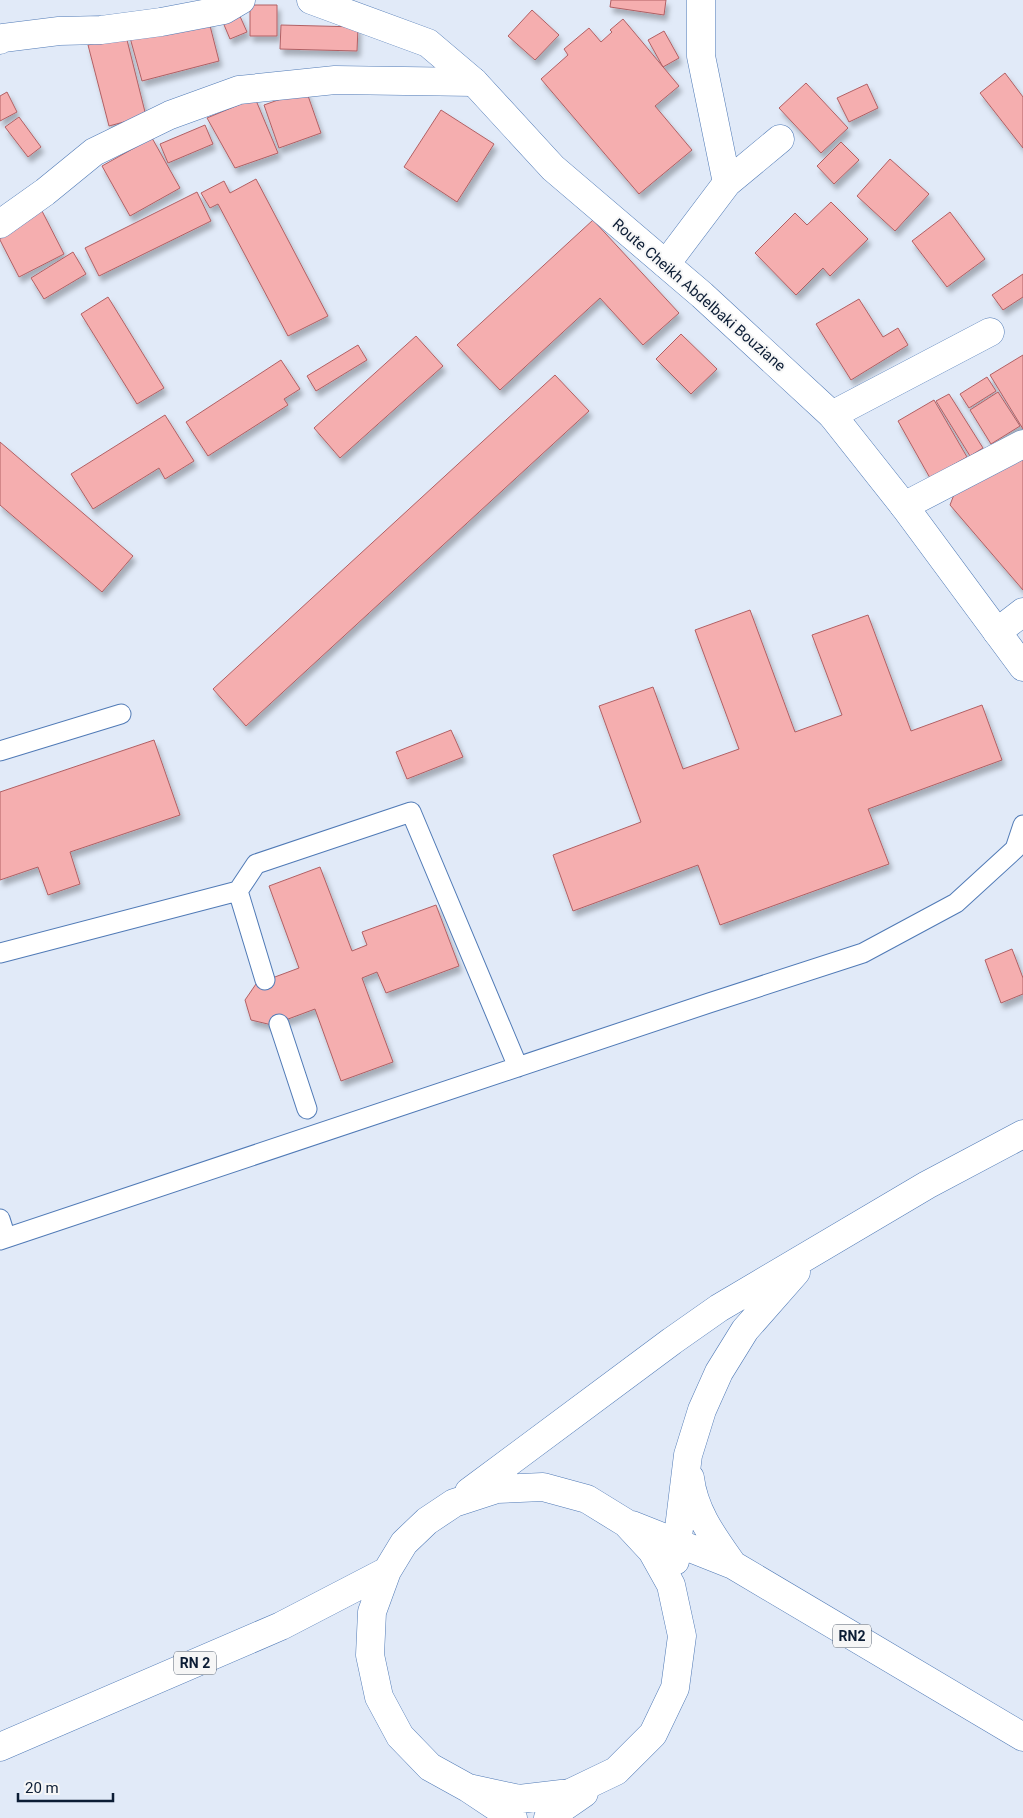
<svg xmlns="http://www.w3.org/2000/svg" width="1023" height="1818" viewBox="0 0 1023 1818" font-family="Roboto,sans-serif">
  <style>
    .building { fill: #f5aeaf; stroke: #b16064; filter: url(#shadow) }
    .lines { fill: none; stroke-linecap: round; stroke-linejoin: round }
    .service-casing { stroke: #507ab6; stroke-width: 21 }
    .minor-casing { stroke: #507ab6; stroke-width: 29 }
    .tertiary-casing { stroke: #507ab6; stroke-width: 29 }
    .primary-casing { stroke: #507ab6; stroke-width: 29 }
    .service { stroke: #fff; stroke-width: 19 }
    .minor { stroke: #fff; stroke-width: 28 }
    .tertiary { stroke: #fff; stroke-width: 28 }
    .primary { stroke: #fff; stroke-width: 28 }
    .labels { text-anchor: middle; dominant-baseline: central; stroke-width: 4; stroke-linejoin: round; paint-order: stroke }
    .shield { fill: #f6f6f6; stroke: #525e6f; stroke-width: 1 }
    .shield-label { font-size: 14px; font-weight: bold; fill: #0c1d35 }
    .street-label { font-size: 15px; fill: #0c1d35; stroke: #f6f6f6 }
  </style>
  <defs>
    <filter id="shadow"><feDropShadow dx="3" dy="5.5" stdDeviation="2.5" flood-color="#0004"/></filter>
  </defs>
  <rect width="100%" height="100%" fill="#e1eaf8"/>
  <path class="building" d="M 611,0 L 666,0 L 664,15 L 610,7 Z
    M 250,5 L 277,5 L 277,36 L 250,36 Z
    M 532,10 L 559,35 L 535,60 L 508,36 Z
    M 207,14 L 219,61 L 142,81 L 129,34 Z
    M 239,14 L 247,32 L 230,39 L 222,20 Z
    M 623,19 L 679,86 L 655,106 L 692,150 L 639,194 L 541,79 L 568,55 L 564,49 L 589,28 L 601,42 L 612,32 L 610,30 Z
    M 281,25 L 358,27 L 357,51 L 280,49 Z
    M 664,31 L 679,58 L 663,67 L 648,40 Z
    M 126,36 L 146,116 L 109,126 L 88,45 Z
    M 1005,73 L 1023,97 L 1023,148 L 980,93 Z
    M 806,83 L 848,128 L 821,153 L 779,108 Z
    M 867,84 L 878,108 L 849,122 L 837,98 Z
    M 306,90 L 321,133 L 279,148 L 264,105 Z
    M 7,92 L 17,112 L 0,121 L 0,96 Z
    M 255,98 L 278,153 L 235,168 L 207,118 Z
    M 441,110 L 494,144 L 457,202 L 404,167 Z
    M 19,117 L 41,147 L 28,157 L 5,127 Z
    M 205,125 L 213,144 L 168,163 L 160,144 Z
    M 152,138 L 180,188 L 130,216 L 102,166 Z
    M 841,142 L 859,160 L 834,184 L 817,166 Z
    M 890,159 L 929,194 L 895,231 L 857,196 Z
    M 256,179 L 328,316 L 288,336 L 218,204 L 210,208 L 201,193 L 224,181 L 230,193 Z
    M 197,192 L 211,221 L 99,276 L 85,248 Z
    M 831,202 L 868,239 L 830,276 L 823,268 L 796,295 L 755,253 L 795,213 L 807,225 Z
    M 42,211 L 64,254 L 19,277 L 0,240 L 0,233 Z
    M 950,212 L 985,259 L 947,287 L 912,241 Z
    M 593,220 L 679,313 L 643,345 L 600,298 L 500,390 L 457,345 Z
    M 73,252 L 86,274 L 44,299 L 31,278 Z
    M 1023,274 L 1023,297 L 1003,310 L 992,295 Z
    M 108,297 L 164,388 L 137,404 L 81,314 Z
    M 859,299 L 883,337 L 898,328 L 908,345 L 851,380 L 816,324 Z
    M 681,334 L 717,369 L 691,394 L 656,359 Z
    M 416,336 L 443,366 L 340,458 L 314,428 Z
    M 358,345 L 367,360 L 316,391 L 307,376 Z
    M 1023,355 L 1023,429 L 990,375 Z
    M 281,360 L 300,389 L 284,399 L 288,405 L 208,456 L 186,422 Z
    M 555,375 L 589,411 L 246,726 L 213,689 Z
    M 987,377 L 996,391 L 969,408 L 960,394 Z
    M 998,392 L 1020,426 L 991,444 L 970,410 Z
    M 949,394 L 983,448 L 970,456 L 936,401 Z
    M 934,400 L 967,457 L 930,478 L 898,421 Z
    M 165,415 L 194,461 L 165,479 L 159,468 L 93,509 L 71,474 Z
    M 0,442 L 133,556 L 102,592 L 0,505 Z
    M 1023,456 L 1023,590 L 950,505 L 955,492 Z
    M 750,610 L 795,732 L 842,715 L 812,635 L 868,615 L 911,731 L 982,705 L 1002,760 L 868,809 L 889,864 L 720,925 L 698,865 L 573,911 L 553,855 L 641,822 L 599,706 L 653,687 L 683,769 L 739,749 L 695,630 Z
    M 451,730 L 463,757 L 407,779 L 396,752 Z
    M 154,740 L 180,815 L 70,852 L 80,884 L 48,895 L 38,867 L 0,880 L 0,792 Z
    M 320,867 L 352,951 L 367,945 L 362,932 L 436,905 L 459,966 L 386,993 L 377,972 L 362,978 L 393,1062 L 341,1081 L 315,1009 L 272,1025 L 251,1020 L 245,1000 L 256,984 L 299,968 L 269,886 Z
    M 1012,949 L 1023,978 L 1023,994 L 1001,1003 L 985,960 Z"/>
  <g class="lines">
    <g class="service-casing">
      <path id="service" d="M 0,751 L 121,714
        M 238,891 L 265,980
        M 0,953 L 238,891 L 256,864 L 411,812 L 518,1067
        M 279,1024 L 307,1109
        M 0,1219 L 6,1238
        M 0,1240 L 709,1003 L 863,953 L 956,903 L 1015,849 L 1023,825"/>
    </g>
    <g class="minor-casing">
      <path id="minor" d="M 701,0 L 701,56 L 727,183
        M 0,40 L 3,38 L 59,31 L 101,30 L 161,22 L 224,10 L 241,0
        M 0,224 L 45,192 L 94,152 L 170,115 L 239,90 L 335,80 L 474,82
        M 666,264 L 727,183 L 780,139
        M 832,415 L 990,332
        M 904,506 L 1023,444
        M 997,632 L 1023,612"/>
    </g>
    <g class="tertiary-casing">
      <path id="tertiary" d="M 311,0 L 428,43 L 474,82 L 553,168 L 702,295 L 832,415 L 904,506 L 1023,667"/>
    </g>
    <g class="primary-casing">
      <path id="primary" d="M 690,1478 C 694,1512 714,1538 733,1565
        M 469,1492 L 672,1341 L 719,1308 L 927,1185 L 1023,1134
        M 632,1525 L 733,1565 L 1023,1737
        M 675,1561 L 688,1455 L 702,1410 L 719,1372 L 745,1330 L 796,1272
        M 0,1747 L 281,1626 L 387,1571
        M 468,1788 L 519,1799 L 570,1793 L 616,1771 L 653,1734 L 675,1688 L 682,1636 L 671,1585 L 652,1551 L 626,1523 L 587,1499 L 543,1487 L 497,1489 L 454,1503 L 427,1521 L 404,1543 L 387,1571 L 372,1612 L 370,1655 L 379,1697 L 400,1736 L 430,1767 L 468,1788 L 513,1818
        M 548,1818 L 584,1793"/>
    </g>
    <use href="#service" class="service"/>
    <use href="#minor" class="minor"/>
    <use href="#tertiary" class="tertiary"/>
    <use href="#primary" class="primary"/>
  </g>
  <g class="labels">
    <g class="shield">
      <rect x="833" y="1624.5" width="38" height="23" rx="4"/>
      <rect x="174" y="1651.5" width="42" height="23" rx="4"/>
    </g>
    <g class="shield-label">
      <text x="852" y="1636">RN2</text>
      <text x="195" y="1663">RN 2</text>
    </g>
    <g class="street-label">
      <text transform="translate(699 295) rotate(41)">Route Cheikh Abdelbaki Bouziane</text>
    </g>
  </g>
  <path d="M18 1793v8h95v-8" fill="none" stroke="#0c1d35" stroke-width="2.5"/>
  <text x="25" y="1793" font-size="15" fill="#0c1d35" stroke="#f6f6f6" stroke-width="4" paint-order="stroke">20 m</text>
</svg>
